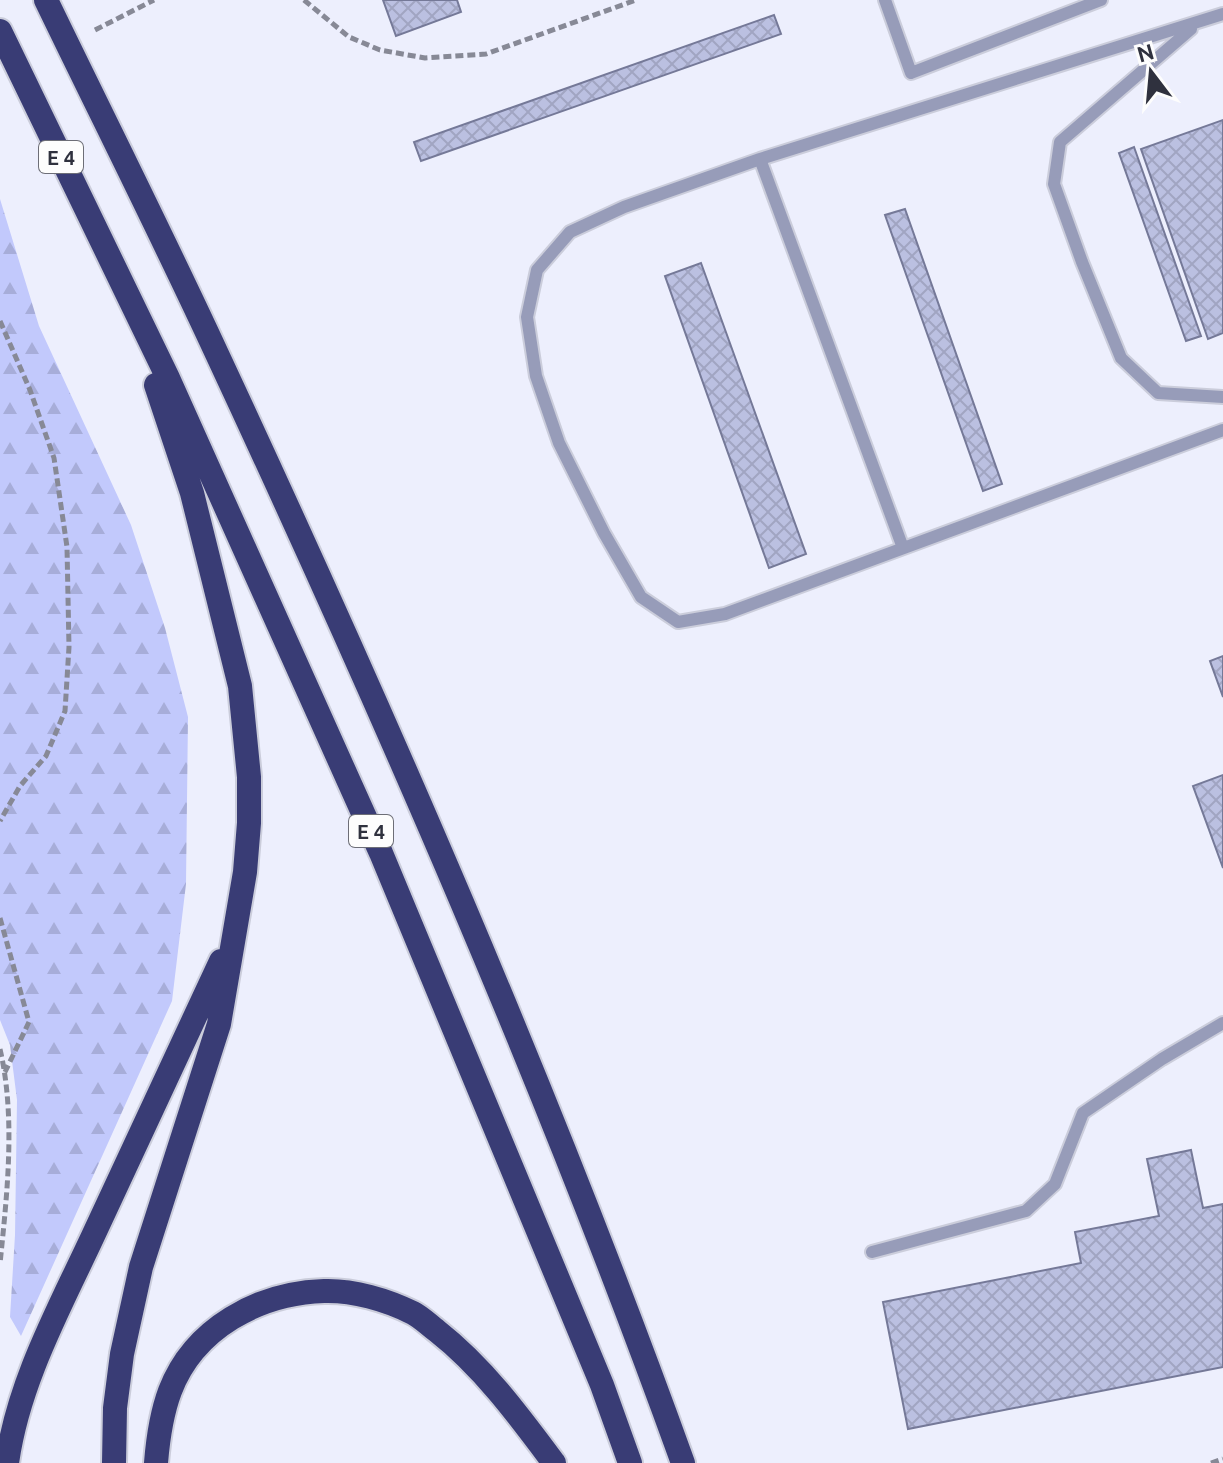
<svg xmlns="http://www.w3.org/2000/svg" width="1223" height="1463" viewBox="0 0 1223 1463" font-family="Ubuntu,sans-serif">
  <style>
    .forest { fill: url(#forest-firs) }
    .building { fill: url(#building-cross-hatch); stroke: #757998; stroke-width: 2 }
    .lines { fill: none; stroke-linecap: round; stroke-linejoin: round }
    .service-casing { stroke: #cbcddb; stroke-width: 16 }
    .motorway-casing { stroke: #cbcddb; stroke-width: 28 }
    .path { stroke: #878996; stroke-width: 5; stroke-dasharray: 8 4; stroke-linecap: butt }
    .service { stroke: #979cb9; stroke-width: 12 }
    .motorway { stroke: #393c75; stroke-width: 24 }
    .labels { text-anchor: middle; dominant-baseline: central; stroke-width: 7; stroke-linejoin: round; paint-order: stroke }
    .shield { fill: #fdfdfd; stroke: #6d6e77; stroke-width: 2 }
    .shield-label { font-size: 20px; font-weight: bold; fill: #2f313e }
  </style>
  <defs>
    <pattern id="forest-firs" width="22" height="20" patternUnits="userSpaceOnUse" patternTransform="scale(2)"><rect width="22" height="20" fill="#c2c9fc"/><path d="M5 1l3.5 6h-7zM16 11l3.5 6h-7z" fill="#a7add9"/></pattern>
    <pattern id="building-cross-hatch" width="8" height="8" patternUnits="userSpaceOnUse" patternTransform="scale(2)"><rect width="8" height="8" fill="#bbc0e1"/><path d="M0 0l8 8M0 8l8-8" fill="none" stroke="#a1a5c2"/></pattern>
  </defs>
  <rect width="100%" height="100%" fill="#edeffd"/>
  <path class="forest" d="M 0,199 L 39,326 L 131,525 L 165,628 L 188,717 L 186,884 L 172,1001 L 21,1336 L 10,1317 L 15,1235 L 17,1100 L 10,1045 L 0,1020 Z"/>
  <path class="building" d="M 383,0 L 457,0 L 461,12 L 396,36 Z
    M 774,15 L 781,34 L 421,161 L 414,142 Z
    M 1223,120 L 1223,333 L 1208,339 L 1141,149 Z
    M 1134,147 L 1201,336 L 1186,341 L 1119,153 Z
    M 905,209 L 1002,484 L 983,491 L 885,215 Z
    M 701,263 L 806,554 L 769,568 L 665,276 Z
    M 1223,656 L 1223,697 L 1210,661 Z
    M 1223,775 L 1223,868 L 1193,786 Z
    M 1191,1150 L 1203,1208 L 1223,1204 L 1223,1367 L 908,1429 L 883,1302 L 1081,1263 L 1075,1232 L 1159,1216 L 1147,1159 Z"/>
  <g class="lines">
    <g class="service-casing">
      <path id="service" d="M 885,0 L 911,73 L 1101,0
        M 1223,14 L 760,159 L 624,207 L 570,232 L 537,270 L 527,317 L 536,376 L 559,443 L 604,533 L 641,597 L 678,622 L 725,614 L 1223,430
        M 1191,29 L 1060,142 L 1054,184 L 1082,262 L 1121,358 L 1158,393 L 1223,397
        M 760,159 L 903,548
        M 872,1252 L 1026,1211 L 1055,1184 L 1083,1113 L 1162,1059 L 1223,1023"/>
    </g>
    <g class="motorway-casing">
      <path id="motorway" d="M 46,0 C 103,118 162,235 217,354 C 386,717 547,1086 683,1463
        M 0,31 L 167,376 L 381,853 L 602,1385 L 630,1463
        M 7,1463 C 18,1383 59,1309 93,1236 C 136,1145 178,1053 221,961
        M 114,1463 L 115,1408 L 122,1354 L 141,1267 L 219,1024 L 245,872 L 249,823 L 249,777 L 240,686 L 192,493 L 156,385
        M 156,1463 C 158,1438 161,1415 170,1391 C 194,1328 259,1293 324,1291 C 353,1290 387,1300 413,1313 C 421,1317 429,1325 437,1331 C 483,1367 519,1416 554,1463"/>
    </g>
    <path class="path" d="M 304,0 L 349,37 L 380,50 L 425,58 L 486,54 L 636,0
      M 95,30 L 154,0
      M 0,321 L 30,390 L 54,458 L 67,547 L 69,647 L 65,711 L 46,756 L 20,786 L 0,821
      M 0,918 L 29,1022 L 5,1072
      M 0,1049 C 16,1118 7,1194 0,1264
      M 1211,1463 L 1223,1459"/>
    <use href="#service" class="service"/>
    <use href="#motorway" class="motorway"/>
  </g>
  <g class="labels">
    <g class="shield">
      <rect x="39" y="141" width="44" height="32" rx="6"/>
      <rect x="349" y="815" width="44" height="32" rx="6"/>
    </g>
    <g class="shield-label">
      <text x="61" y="157">E 4</text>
      <text x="371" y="831">E 4</text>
    </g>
  </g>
  <g transform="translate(1151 72) rotate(344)" stroke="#fdfdfd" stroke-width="6" paint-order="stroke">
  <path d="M0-6L14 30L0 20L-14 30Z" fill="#2f313e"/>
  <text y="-12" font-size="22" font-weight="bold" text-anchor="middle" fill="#2f313e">N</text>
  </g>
</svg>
